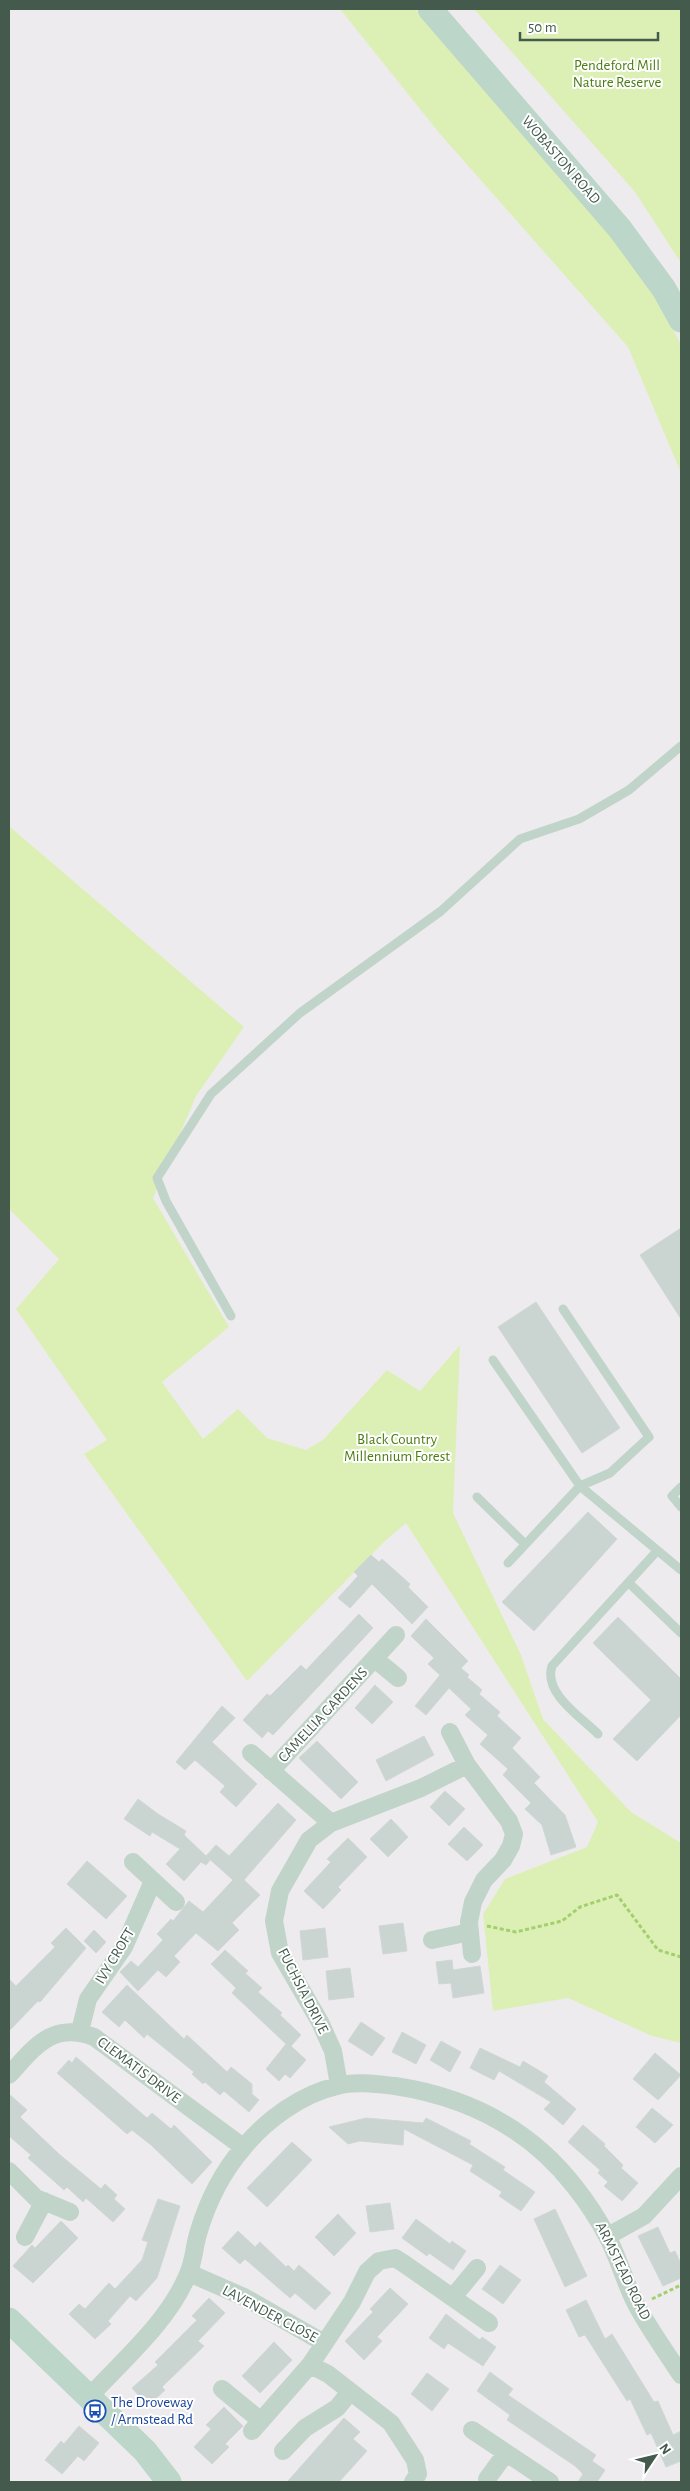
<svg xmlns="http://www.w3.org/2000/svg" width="690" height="2491" viewBox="0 0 690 2491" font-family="'Alegreya Sans',sans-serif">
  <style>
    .green { fill: #dcf0b5 }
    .building { fill: #cad4d1; stroke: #cfd8d5 }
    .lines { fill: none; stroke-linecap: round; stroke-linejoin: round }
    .path { stroke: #a1d06c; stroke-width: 3; stroke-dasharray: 4 2.5; stroke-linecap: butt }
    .lane { stroke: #c0d4c9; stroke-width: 9 }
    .street { stroke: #c0d4c9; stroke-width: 18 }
    .secondary { stroke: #bcd6c9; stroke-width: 25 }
    .labels { text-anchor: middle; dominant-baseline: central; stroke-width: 4; stroke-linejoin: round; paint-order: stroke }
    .park-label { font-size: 15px; fill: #4c7d11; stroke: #fff }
    .street-label { font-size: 15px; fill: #435a4d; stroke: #fff }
    .transit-label { font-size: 15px; fill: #164399; stroke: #fff; text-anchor: start }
  </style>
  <rect width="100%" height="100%" fill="#eeebef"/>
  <path class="green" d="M 340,9 L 415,9 L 616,238 L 657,296 L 681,345 L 681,473 L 628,347 L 440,134 Z
    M 474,9 L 681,9 L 681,263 L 635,192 Z
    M 9,826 L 244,1027 L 196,1096 L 153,1198 L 229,1327 L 162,1382 L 203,1439 L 238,1409 L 267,1438 L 306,1450 L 323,1440 L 387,1370 L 420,1391 L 460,1345 L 453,1513 L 521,1655 L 543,1719 L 631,1812 L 681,1843 L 681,2043 L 652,2036 L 568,1998 L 493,2011 L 483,1914 L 505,1879 L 587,1847 L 598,1822 L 406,1523 L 385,1541 L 247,1681 L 84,1454 L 107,1440 L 16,1309 L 59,1259 L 9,1209 Z"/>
  <path class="building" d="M 681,1228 L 681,1319 L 640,1255 Z
    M 536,1302 L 620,1428 L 582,1453 L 498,1327 Z
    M 588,1512 L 617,1539 L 534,1631 L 502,1602 Z
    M 371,1555 L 379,1562 L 382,1559 L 410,1584 L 408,1587 L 428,1607 L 412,1624 L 372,1584 L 350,1608 L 338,1598 L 358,1576 L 354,1572 Z
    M 359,1614 L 373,1628 L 273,1735 L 268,1731 L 262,1738 L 243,1720 L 267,1694 L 270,1696 L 301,1665 L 306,1670 Z
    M 618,1617 L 681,1679 L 681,1715 L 637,1761 L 613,1739 L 651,1700 L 593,1643 Z
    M 426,1619 L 468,1661 L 461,1668 L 469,1675 L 467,1677 L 482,1690 L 479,1694 L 500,1712 L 497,1716 L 521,1738 L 512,1748 L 540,1777 L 534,1783 L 565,1815 L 576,1847 L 551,1855 L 542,1825 L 525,1809 L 531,1803 L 503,1775 L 508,1769 L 480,1744 L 488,1735 L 465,1715 L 471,1709 L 449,1688 L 426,1715 L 415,1706 L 440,1675 L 428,1664 L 434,1658 L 411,1636 Z
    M 375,1685 L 393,1702 L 372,1724 L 355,1708 Z
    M 222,1706 L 235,1718 L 212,1742 L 257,1784 L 236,1807 L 220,1792 L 225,1786 L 195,1760 L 185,1770 L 176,1762 Z
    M 424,1736 L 434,1755 L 386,1781 L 376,1760 Z
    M 317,1741 L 358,1782 L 341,1799 L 299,1758 Z
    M 445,1791 L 465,1809 L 449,1826 L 430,1807 Z
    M 138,1799 L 158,1814 L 186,1831 L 184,1835 L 206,1856 L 216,1845 L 229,1856 L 278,1803 L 296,1820 L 244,1880 L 260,1895 L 232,1923 L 239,1930 L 218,1951 L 196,1933 L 174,1956 L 180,1962 L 166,1977 L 158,1970 L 138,1991 L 120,1972 L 131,1961 L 138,1967 L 163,1940 L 157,1934 L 171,1919 L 173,1921 L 189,1901 L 203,1912 L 233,1880 L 206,1856 L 210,1860 L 206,1865 L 201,1862 L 184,1881 L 166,1864 L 180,1849 L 152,1832 L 150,1836 L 124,1819 Z
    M 391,1819 L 408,1837 L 388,1857 L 370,1839 Z
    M 464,1827 L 483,1845 L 467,1861 L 448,1844 Z
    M 348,1838 L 367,1857 L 338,1887 L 341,1890 L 323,1909 L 304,1891 L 331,1862 L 327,1859 Z
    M 87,1861 L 127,1896 L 106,1919 L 67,1884 Z
    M 403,1923 L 407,1951 L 383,1954 L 379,1926 Z
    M 66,1928 L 86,1948 L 40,2002 L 38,2001 L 9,2031 L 9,1979 L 16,1986 L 55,1947 L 51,1943 Z
    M 325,1928 L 328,1957 L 303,1960 L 300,1931 Z
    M 94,1930 L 106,1942 L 96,1953 L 84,1941 Z
    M 225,1950 L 248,1971 L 245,1973 L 262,1988 L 258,1992 L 282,2013 L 280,2015 L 301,2035 L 291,2046 L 306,2060 L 290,2078 L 285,2074 L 279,2081 L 266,2069 L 286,2044 L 232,1993 L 236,1988 L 211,1964 Z
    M 452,1960 L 453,1970 L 480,1966 L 484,1993 L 453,1998 L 451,1983 L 439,1984 L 436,1962 Z
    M 350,1968 L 354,1997 L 329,2000 L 326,1971 Z
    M 127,1985 L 184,2039 L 187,2035 L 227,2072 L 231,2067 L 252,2084 L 252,2094 L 259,2100 L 249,2112 L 224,2091 L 220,2095 L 205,2082 L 203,2084 L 192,2074 L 194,2072 L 147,2034 L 144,2038 L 125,2020 L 119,2027 L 102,2012 Z
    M 361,2022 L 385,2038 L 372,2056 L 348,2041 Z
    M 402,2032 L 426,2045 L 416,2064 L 392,2052 Z
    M 441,2041 L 461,2052 L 450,2072 L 430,2060 Z
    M 480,2048 L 520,2067 L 523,2061 L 548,2076 L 544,2082 L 576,2109 L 563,2125 L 544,2109 L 551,2102 L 499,2071 L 494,2080 L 470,2068 Z
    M 655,2053 L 681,2075 L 658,2100 L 633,2079 Z
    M 76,2057 L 147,2118 L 152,2113 L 171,2129 L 174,2125 L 212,2162 L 192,2184 L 151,2145 L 132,2130 L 127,2134 L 57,2073 L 69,2060 L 72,2063 Z
    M 9,2094 L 27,2110 L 20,2117 L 59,2154 L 101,2189 L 105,2184 L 117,2195 L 114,2199 L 125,2209 L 113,2222 L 86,2198 L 83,2202 L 67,2187 L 64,2190 L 28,2158 L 31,2155 L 9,2136 Z
    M 652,2108 L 673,2125 L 655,2143 L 636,2127 Z
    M 366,2118 L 423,2123 L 426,2118 L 471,2141 L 469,2144 L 505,2167 L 503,2170 L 535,2192 L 521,2211 L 499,2196 L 502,2192 L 470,2171 L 473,2165 L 404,2129 L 403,2145 L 360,2141 L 348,2144 L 329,2127 Z
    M 583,2125 L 605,2144 L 604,2146 L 623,2165 L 621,2168 L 638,2183 L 622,2201 L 604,2186 L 608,2182 L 598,2173 L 600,2170 L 568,2142 Z
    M 292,2142 L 312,2160 L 267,2207 L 247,2188 Z
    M 158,2199 L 180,2206 L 157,2278 L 136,2301 L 130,2296 L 108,2321 L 111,2324 L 95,2339 L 69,2314 L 79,2304 L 85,2309 L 109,2283 L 115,2289 L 142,2260 L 148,2242 L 142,2240 Z
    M 390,2203 L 394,2229 L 370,2232 L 366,2206 Z
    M 555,2209 L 587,2276 L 565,2287 L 534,2219 Z
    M 338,2214 L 356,2233 L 334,2256 L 315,2237 Z
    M 416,2219 L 450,2244 L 452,2241 L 466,2251 L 453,2270 L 429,2253 L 427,2256 L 402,2238 Z
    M 61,2221 L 78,2238 L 33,2283 L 13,2266 L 32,2245 L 35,2248 Z
    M 658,2227 L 670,2253 L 675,2251 L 681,2264 L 681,2278 L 663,2286 L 638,2236 Z
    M 238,2231 L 255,2247 L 260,2242 L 286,2267 L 288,2265 L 294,2271 L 299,2265 L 331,2293 L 315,2310 L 295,2293 L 290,2298 L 245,2259 L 240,2264 L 222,2248 Z
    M 500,2265 L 521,2280 L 503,2304 L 482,2289 Z
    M 390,2288 L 408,2304 L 377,2337 L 382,2341 L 364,2360 L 345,2341 L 373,2312 L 370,2309 Z
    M 209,2298 L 225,2313 L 198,2341 L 204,2346 L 162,2387 L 165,2390 L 148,2406 L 132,2388 L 158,2365 L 155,2362 L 197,2320 L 192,2316 Z
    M 586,2300 L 605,2339 L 612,2334 L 654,2402 L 658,2401 L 673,2435 L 681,2431 L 681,2461 L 666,2467 L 651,2433 L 647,2435 L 630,2399 L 627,2401 L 585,2335 L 579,2337 L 566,2310 Z
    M 446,2314 L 480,2340 L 482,2337 L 496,2347 L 483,2366 L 448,2343 L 444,2349 L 429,2338 Z
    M 274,2342 L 292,2360 L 260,2393 L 242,2376 Z
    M 490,2372 L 513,2389 L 508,2395 L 596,2455 L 592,2461 L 605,2470 L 597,2482 L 578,2482 L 583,2474 L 575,2466 L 507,2420 L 510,2415 L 477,2391 Z
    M 427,2373 L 449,2389 L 432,2411 L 411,2394 Z
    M 224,2407 L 243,2426 L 225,2444 L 229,2447 L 212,2464 L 194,2447 L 211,2429 L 206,2425 Z
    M 344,2418 L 360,2432 L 353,2439 L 367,2451 L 339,2482 L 287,2482 Z
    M 79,2426 L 99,2443 L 84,2461 L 78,2456 L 62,2474 L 45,2460 L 61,2441 L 64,2444 Z"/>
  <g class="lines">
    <path class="path" d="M 487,1926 L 516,1932 L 562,1921 L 580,1907 L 617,1895 L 658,1950 L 681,1957
      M 652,2299 L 681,2285"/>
    <path class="lane" d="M 231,1316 L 166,1201 L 157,1178 L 211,1094 L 300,1013 L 441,911 L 520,839 L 579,819 L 629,790 L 681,746
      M 493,1360 L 580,1486 L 610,1473 L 649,1437 L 563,1309
      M 681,1487 L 672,1496 L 681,1507
      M 477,1497 L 525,1544
      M 508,1563 L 580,1486 L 681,1570
      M 629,1583 L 681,1633
      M 598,1734 C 581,1717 543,1693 552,1666 L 657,1551"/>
    <path class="street" d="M 375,1659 L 398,1678
      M 450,1732 L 467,1765 L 509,1821 L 514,1834 L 511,1846 L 503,1860 L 484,1880 L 473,1902 L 469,1922 L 472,1954
      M 251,1753 L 331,1823
      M 271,1771 L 396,1635
      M 133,1862 L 176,1902
      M 432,1940 L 470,1932
      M 80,2031 L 88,1999 L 124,1947 L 153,1881
      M 9,2075 C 35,2047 52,2021 94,2037 L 243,2147
      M 339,2085 L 333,2051 L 320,2022 L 280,1953 L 274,1921 L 280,1891 L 309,1840 L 331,1823 L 421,1788 L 467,1765
      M 9,2171 L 36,2198 L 70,2212
      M 608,2236 L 644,2216 L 681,2176
      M 25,2237 L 44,2201
      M 189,2273 L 244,2297 L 324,2343
      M 453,2297 L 477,2268
      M 310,2365 L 328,2374 L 391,2423 L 415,2460 L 418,2474 L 413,2482
      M 222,2389 L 261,2421
      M 90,2396 C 124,2359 169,2321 188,2274 C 194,2261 194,2247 198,2234 C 207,2203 223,2171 244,2147 C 267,2119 302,2094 337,2086 C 355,2081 377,2084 395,2086 C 468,2097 530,2129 575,2187 C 587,2202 598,2219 607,2236 C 619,2258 625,2284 637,2306 C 650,2330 666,2352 681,2375
      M 472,2430 L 550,2482
      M 252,2431 L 310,2365 L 352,2302 L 367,2272 L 379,2261 L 395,2258 L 403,2263 L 489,2323
      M 283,2451 L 305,2428 L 337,2408 L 350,2392
      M 487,2479 L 506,2453"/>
    <path class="secondary" d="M 430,9 L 620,229 L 664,289 L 681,320
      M 9,2320 L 145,2451 L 169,2482"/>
  </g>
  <defs>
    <g id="bus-ring" transform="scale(1.125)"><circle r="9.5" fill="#fff" stroke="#1a4fb4" stroke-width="1.5"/><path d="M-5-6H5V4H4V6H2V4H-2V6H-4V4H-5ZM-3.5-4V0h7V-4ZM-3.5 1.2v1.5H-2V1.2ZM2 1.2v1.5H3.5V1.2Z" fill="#1a4fb4"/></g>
  </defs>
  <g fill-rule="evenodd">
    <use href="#bus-ring" x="95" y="2411"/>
  </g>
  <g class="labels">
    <g class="park-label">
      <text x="617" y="65">Pendeford Mill<tspan x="617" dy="17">Nature Reserve</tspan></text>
      <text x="397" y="1439">Black Country<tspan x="397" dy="17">Millennium Forest</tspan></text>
    </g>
    <g class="street-label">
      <text transform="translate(561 160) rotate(49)">WOBASTON ROAD</text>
      <text transform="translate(323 1715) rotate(-47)">CAMELLIA GARDENS</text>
      <text transform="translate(115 1956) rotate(-59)">IVY CROFT</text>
      <text transform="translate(303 1991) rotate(63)">FUCHSIA DRIVE</text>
      <text transform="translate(139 2070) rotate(37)">CLEMATIS DRIVE</text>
      <text transform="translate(623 2271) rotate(64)">ARMSTEAD ROAD</text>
      <text transform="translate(270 2314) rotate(28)">LAVENDER CLOSE</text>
    </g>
    <g class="transit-label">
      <text x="111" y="2402">The Droveway<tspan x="111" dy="17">/ Armstead Rd</tspan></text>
    </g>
  </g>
  <rect width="690" height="2491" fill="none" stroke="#435a4d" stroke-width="20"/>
  <g transform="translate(655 2456) rotate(55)" stroke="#ffffff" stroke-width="4" paint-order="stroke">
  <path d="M0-4L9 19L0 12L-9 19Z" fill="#435a4d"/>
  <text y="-8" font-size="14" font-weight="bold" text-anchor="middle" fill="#435a4d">N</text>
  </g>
  <path d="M520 32v8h138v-8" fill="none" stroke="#435a4d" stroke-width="2.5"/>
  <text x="528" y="32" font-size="15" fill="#435a4d" stroke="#ffffff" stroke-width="4" paint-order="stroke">50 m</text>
</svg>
